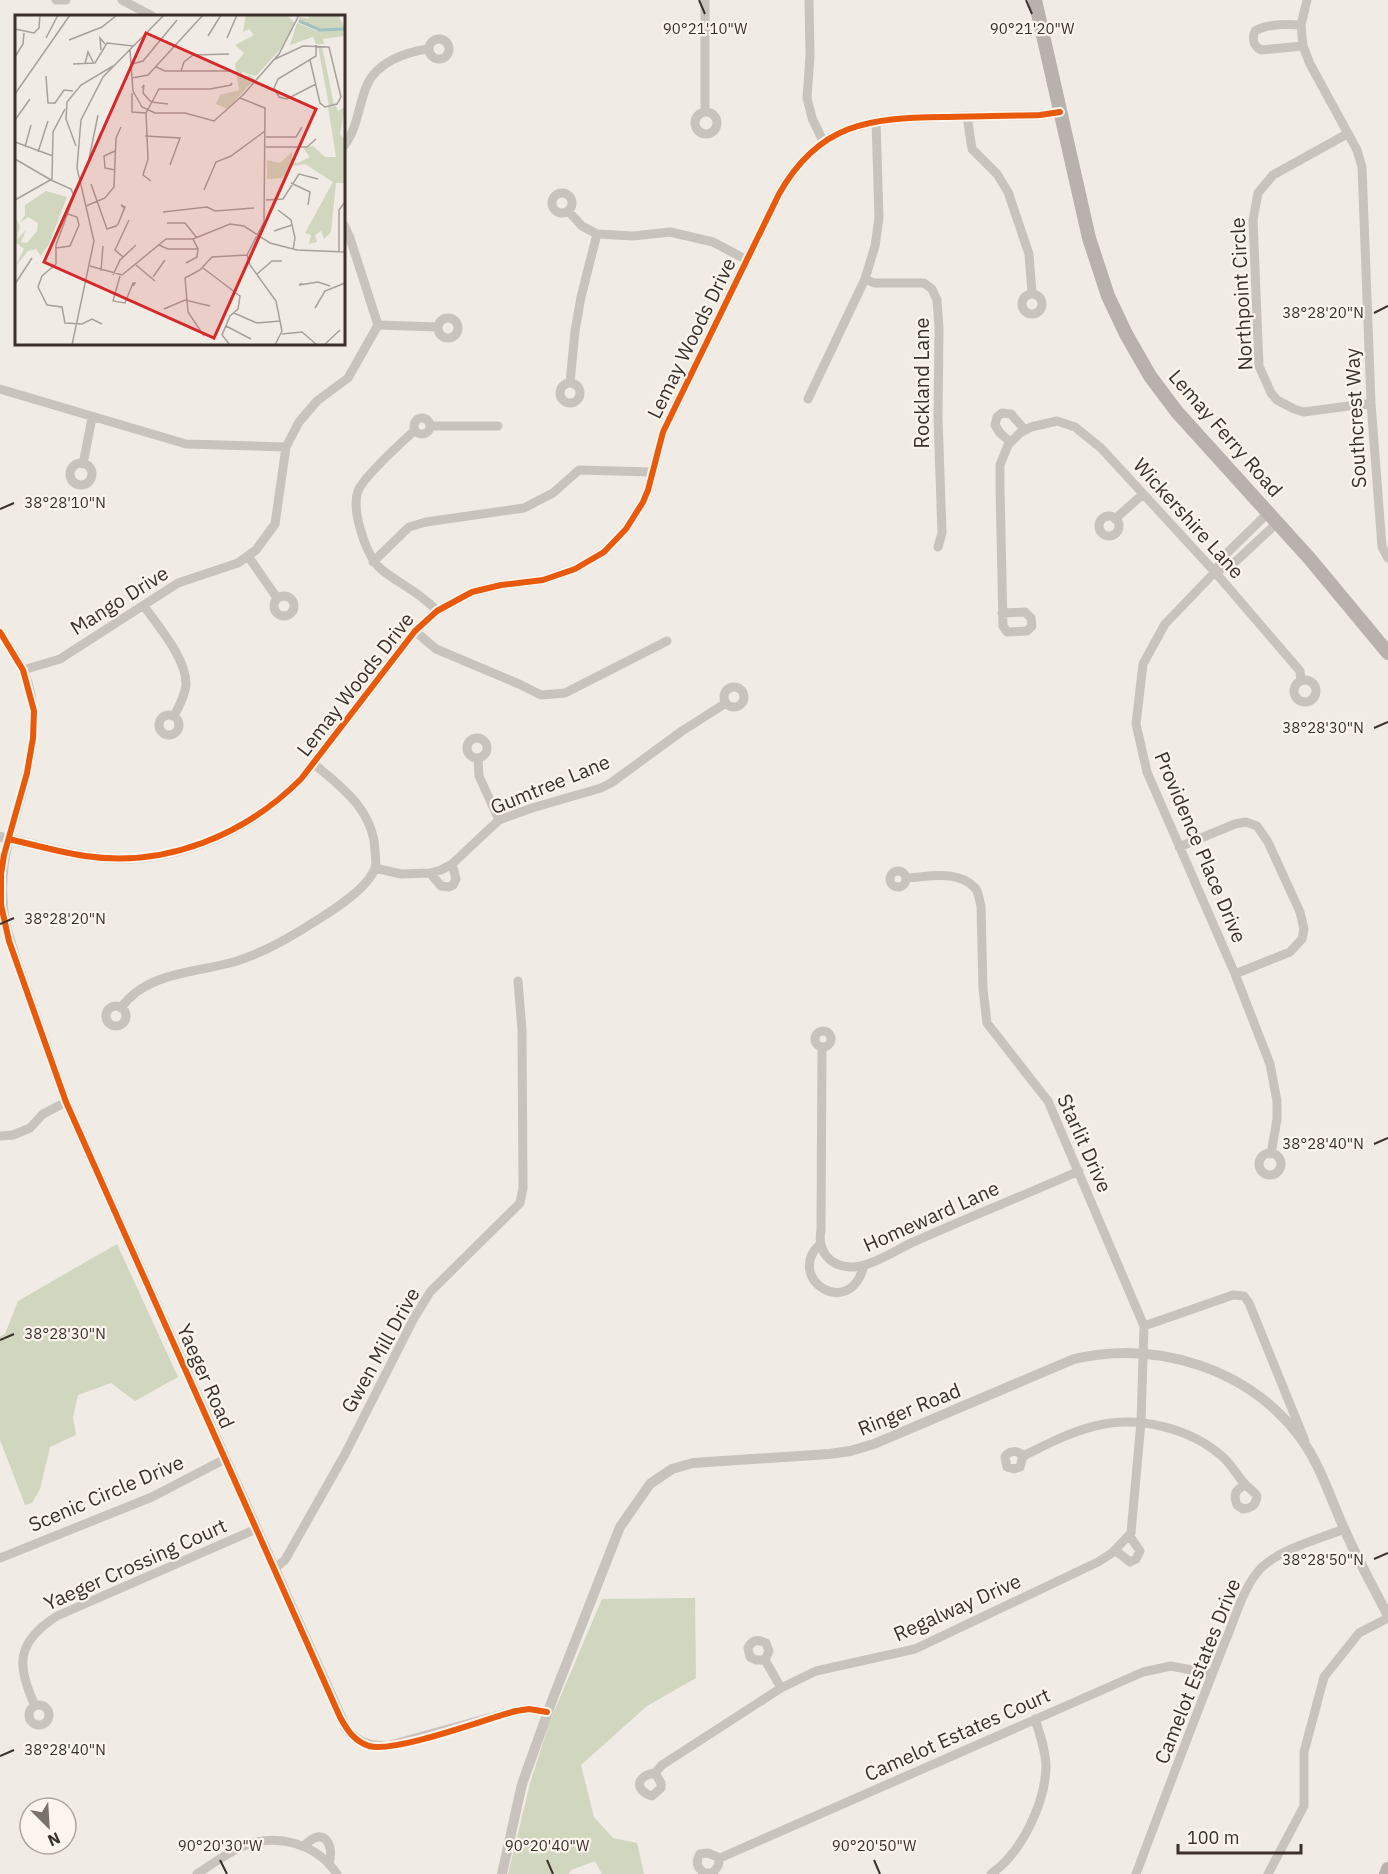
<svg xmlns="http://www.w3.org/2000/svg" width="1388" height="1874" viewBox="0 0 1388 1874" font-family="'IBM Plex Sans',sans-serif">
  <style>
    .green { fill: #d1d6bf }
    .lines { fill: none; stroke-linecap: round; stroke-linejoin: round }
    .minor { stroke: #c9c3be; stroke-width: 9 }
    .tertiary { stroke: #c9c3be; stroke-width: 10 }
    .primary { stroke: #b8b1ad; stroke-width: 14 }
    .cycleway-casing { stroke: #fbf5ee; stroke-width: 10 }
    .cycleway { stroke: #e8590c; stroke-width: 6 }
    .ticks { fill: none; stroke: #3b302b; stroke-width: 2 }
    .labels { text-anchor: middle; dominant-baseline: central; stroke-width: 4.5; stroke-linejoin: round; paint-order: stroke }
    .street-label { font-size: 20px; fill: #3b302b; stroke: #fbf5ee }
    .inset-river { fill: none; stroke: #a1c2c1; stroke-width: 3 }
    .inset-road { fill: none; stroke: #a8a09b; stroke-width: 1.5 }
    .view { fill: #d62828; fill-opacity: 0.15; stroke: #d62828; stroke-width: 3 }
    .inset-edge { fill: none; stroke: #3b302b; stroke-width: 3 }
    .ticks-label { font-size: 15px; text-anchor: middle; fill: #3b302b; stroke: #fbf5ee; stroke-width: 4.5; stroke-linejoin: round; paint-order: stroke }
  </style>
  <rect width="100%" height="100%" fill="#f0ebe5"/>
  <path class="green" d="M 117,1244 L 178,1377 L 135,1401 L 111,1383 L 78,1395 L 73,1417 L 76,1435 L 50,1447 L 40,1489 L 32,1503 L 25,1505 L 0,1440 L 0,1336 L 5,1334 L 18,1301 Z
    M 695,1598 L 696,1678 L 647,1706 L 581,1765 L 594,1817 L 613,1838 L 637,1843 L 644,1874 L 602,1874 L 595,1861 L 571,1870 L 569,1874 L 508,1874 L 531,1780 L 550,1721 L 602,1599 Z"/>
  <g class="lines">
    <path class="minor" d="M 56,0 L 66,0
      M 122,0 L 152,16
      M 809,0 L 810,56 L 807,98 L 812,118 L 824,143
      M 1307,0 L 1301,25 L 1303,46 L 1310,64 L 1357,150 L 1362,167 L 1371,403 L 1382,547 L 1388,558
      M 1301,25 C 1287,24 1267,24 1255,31 C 1252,38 1253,46 1261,50 L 1303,46
      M429 49a10 10 0 1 1 20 0a10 10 0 1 1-20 0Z
      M 705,112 L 705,0
      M695 123a11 11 0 1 1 22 0a11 11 0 1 1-22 0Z
      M 967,116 L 972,149 L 997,174 L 1008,192 L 1029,254 L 1032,293
      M 1347,134 L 1273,175 L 1258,193 L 1253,220 L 1259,366 L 1271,393 L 1277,400 L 1294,409 L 1304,412 L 1371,403
      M 344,146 C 358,128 358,106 367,85 C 377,62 406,52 428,49
      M552 203a10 10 0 1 1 20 0a10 10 0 1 1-20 0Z
      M 568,211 L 582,226 L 597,234 L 633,236 L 670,232 L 713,242 L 747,260
      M 865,279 L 874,283 L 924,283 L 932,289 L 937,300 L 939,328 L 938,418 L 942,533 L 938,547
      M1022 304a10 10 0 1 1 20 0a10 10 0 1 1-20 0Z
      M438 328a10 10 0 1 1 20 0a10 10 0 1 1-20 0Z
      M 378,325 L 438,327
      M560 393a10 10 0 1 1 20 0a10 10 0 1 1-20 0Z
      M 570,383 L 575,331 L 581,297 L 597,234
      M 0,389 L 186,444 L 286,447
      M 808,399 L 865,279 L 875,246 L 879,218 L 876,121
      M414 426a8 8 0 1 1 16 0a8 8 0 1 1-16 0Z
      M 430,426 L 498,426
      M 415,430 C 402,442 363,477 358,491 C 351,510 366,556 381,569 C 399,584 421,593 437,611
      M 1010,442 L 1000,433 L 995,425 L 997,417 L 1002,413 L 1011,414 L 1025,430
      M70 474a11 11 0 1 1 22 0a11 11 0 1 1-22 0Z
      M 83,464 L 92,418
      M 1268,513 L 1225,555 L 1215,572 L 1165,624 L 1143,664 L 1136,724 L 1147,772 L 1235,974 L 1270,1064 L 1277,1101 L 1277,1119 L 1271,1154
      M1099 526a10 10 0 1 1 20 0a10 10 0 1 1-20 0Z
      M 1115,519 L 1143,494
      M 248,556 L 277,598
      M 373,562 L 409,527 L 426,522 L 524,508 L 553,493 L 579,470 L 653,472
      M 1215,572 L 1233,564 L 1277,523
      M274 606a10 10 0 1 1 20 0a10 10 0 1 1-20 0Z
      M 144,606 C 158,626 187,659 186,685 C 185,696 179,706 174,716
      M 1002,613 L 1025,612 L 1031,618 L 1032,626 L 1027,631 L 1007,632 L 1003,626 L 1000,488 L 1000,465 L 1008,445 L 1020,433 L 1031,427 L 1057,421 L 1075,427 L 1101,448 L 1215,572 L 1300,671 L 1301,681
      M 415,631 L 436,649 L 519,684 L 541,695 L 565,693 L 667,641
      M 0,632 C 8,645 18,658 24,672 C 47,724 24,787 9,839
      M 23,670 L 60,659 L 178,583 L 238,563 L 256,550 L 275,524 L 286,447 L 299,422 L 317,401 L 348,378 L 378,325 L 350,238 L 344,225
      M1294 691a11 11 0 1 1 22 0a11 11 0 1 1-22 0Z
      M724 697a10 10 0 1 1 20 0a10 10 0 1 1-20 0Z
      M159 725a10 10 0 1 1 20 0a10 10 0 1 1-20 0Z
      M467 748a10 10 0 1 1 20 0a10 10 0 1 1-20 0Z
      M 478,758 L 479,776 L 499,820
      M 1179,847 L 1235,824 L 1246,822 L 1257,826 L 1268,842 L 1300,912 L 1304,929 L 1302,939 L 1290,952 L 1235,974
      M 375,868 L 401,874 L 430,873 L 441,870 L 452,864 L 499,820 L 532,808 L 601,788 L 611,783 L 682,731 L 726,703
      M890 879a8 8 0 1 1 16 0a8 8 0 1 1-16 0Z
      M 430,873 L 441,886 L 449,887 L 453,885 L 456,879 L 452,864
      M106 1016a10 10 0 1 1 20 0a10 10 0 1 1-20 0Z
      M 121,1008 C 147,971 198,973 237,961 C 268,951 294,935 322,917 C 338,907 369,886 375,868 C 377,863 375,855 375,850 C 373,810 342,787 314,764
      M815 1039a8 8 0 1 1 16 0a8 8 0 1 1-16 0Z
      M 822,1047 L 821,1230 C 817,1250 829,1266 850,1267 C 871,1268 898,1248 918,1240 C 971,1216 1025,1195 1079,1171
      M 0,1136 L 13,1135 L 30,1128 L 43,1114 L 66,1102
      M1259 1164a11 11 0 1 1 22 0a11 11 0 1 1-22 0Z
      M 820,1244 C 784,1278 850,1322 864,1265
      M 1144,1326 L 1233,1295 L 1244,1296 L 1249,1303 L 1305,1441
      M 1023,1456 L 1020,1467 L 1014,1469 L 1007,1467 L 1005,1457 C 1009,1450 1018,1450 1023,1456 C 1046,1445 1070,1432 1095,1426 C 1138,1415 1191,1428 1224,1458 C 1232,1466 1237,1475 1244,1483 C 1248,1488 1253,1490 1257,1496 C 1256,1505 1252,1508 1243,1509 L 1237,1505 C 1233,1495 1235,1490 1245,1485
      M 1115,1550 L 1130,1562 L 1136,1559 L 1140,1551 L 1129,1535
      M 0,1558 L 152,1497 L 225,1459
      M 274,1569 L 285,1560 L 345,1454 L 413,1320 L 430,1292 L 520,1203 L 523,1188 L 522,1030 L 518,981
      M 765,1660 L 756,1660 L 750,1657 L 748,1648 C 752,1640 758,1639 766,1643 L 769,1651 L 765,1660 L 781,1688
      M29 1715a10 10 0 1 1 20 0a10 10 0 1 1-20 0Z
      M 35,1706 C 17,1665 15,1643 57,1616 L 256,1529
      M 655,1773 L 661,1783 L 661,1788 L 652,1796 C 633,1790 637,1775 655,1773 L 662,1765 L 781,1688 L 816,1671 L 915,1649 L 1098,1562 L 1112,1553 L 1131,1533 L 1141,1422 L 1144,1326 L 1048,1101 L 987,1023 L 983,989 L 981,906 C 979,900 979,892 975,888 C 958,869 928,877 906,878
      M 304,1846 C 322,1826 335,1842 329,1864
      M 720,1858 L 718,1866 L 713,1873 L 704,1873 C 697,1867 695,1863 700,1854 L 708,1853 L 720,1858 L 1143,1672 L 1171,1666 L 1212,1674
      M 197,1874 C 212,1864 226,1854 241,1847 C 276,1832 316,1843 337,1874
      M 991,1874 C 1022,1853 1046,1801 1046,1765 C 1045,1749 1040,1734 1035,1719
      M 1136,1874 C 1165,1797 1194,1719 1225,1642 C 1235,1619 1243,1587 1261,1568 C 1280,1549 1319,1539 1344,1529
      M 1268,1874 L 1304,1806 L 1304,1752 L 1324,1677 L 1359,1633 L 1388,1618"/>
    <path class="tertiary" d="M 0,837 C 28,843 56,851 85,856 C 166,869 245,835 301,779 L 415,631 L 437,611 L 472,592 L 501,585 L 543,580 L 575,569 L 604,552 L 626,529 L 643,502 L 648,490 L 663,432 L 779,194 C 819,123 869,118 943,117 C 975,116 1007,116 1040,115 L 1060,112
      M 9,839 C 1,867 0,893 5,923 L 15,957 L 66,1102 L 346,1728 C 357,1743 370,1747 388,1746 L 516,1711 L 529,1709 L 547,1712
      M 502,1874 L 522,1784 L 553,1698 L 620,1527 L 650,1484 L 672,1469 L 693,1463 L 829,1454 L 850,1451 L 874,1444 L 1074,1359 C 1157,1340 1250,1368 1302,1440 C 1320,1465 1330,1497 1343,1526 C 1356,1557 1373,1586 1388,1616"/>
    <path class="primary" d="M 1035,0 L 1089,238 L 1108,296 L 1126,334 L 1150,376 L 1177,412 L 1310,559 L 1388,653
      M 1386,1874 L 1388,1869"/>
    <g class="cycleway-casing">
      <path id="cycleway" d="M 0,632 L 23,670 L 34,711 L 33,738 L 27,773 L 4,855 L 1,874 L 1,905 L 9,941 L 66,1102 L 340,1717 C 347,1730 354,1741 369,1746 C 396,1753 485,1719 516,1711 L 529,1709 L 547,1712
        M 9,839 C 34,845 60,852 85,856 C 166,868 245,835 301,779 L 415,631 L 437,611 L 472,592 L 501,585 L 543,580 L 575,569 L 604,552 L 626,529 L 643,502 L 648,490 L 663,432 L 779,194 C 819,123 869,118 943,117 C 975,116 1007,116 1040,115 L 1060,112"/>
    </g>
    <use href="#cycleway" class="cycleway"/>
  </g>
  <path class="ticks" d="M 699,0 L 705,14M 1026,0 L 1032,14M 1374,313 L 1388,306M 0,509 L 14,503M 1374,728 L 1388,722M 0,924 L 14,918M 1374,1144 L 1388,1138M 0,1340 L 14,1334M 1374,1559 L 1388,1553M 0,1756 L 14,1750M 220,1860 L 227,1874M 547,1860 L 553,1874M 874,1860 L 880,1874"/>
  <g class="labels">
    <g class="street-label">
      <text transform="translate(1241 294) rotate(-93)">Northpoint Circle</text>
      <text transform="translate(691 338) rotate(-64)">Lemay Woods Drive</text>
      <text transform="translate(921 383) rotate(-90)">Rockland Lane</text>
      <text transform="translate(1355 418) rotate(-93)">Southcrest Way</text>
      <text transform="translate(1226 433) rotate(49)">Lemay Ferry Road</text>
      <text transform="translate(1189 518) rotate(48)">Wickershire Lane</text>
      <text transform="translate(119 600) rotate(-32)">Mango Drive</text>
      <text transform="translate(355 684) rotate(-52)">Lemay Woods Drive</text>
      <text transform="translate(550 784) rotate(-22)">Gumtree Lane</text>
      <text transform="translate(1201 847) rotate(67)">Providence Place Drive</text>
      <text transform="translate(1085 1143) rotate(66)">Starlit Drive</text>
      <text transform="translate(931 1216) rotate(-24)">Homeward Lane</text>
      <text transform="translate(380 1350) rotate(-61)">Gwen Mill Drive</text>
      <text transform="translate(206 1376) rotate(66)">Yaeger Road</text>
      <text transform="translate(909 1409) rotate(-22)">Ringer Road</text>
      <text transform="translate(106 1493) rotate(-23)">Scenic Circle Drive</text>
      <text transform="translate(135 1564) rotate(-24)">Yaeger Crossing Court</text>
      <text transform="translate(957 1607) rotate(-24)">Regalway Drive</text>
      <text transform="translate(1197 1671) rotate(-68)">Camelot Estates Drive</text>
      <text transform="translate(957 1734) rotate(-24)">Camelot Estates Court</text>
    </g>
  </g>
  <g transform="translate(15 15)">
    <rect width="330" height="330" fill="#f0ebe5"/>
    <path d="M 231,0 L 272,0 L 280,8 L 268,31 L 241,61 L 227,57 L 227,63 L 234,60 L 240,64 L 212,94 L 201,89 L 205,80 L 224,75 L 220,49 L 229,38 L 220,30 L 239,20 L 234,14 L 228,17 ZM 293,0 L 323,0 L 330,13 L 305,14 L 283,5 L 285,2 L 294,4 ZM 282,8 L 302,16 L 328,13 L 330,21 L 308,24 L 309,29 L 301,29 L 298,22 L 275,30 ZM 303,31 L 307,31 L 319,90 L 314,91 ZM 321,91 L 323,96 L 330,92 L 325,119 L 330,125 L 330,168 L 321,168 L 316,217 L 309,224 L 306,216 L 300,220 L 302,227 L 294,229 L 296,220 L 290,218 L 318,167 L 290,149 L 278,151 L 267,163 L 252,164 L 252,145 L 265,148 L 277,137 L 277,147 L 283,148 L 295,142 L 288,133 L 298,131 L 310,142 L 321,142 L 313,92 ZM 31,176 L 52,182 L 34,229 L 26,241 L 21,234 L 13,236 L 0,252 L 9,234 L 0,227 L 0,201 L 5,211 L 2,224 L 11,215 L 6,227 L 12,228 L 22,216 L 23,208 L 13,202 L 5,208 L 10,200 L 10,190 Z" fill="#d1d6bf"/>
    <path class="inset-river" d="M 284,6 L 305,15 L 330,14"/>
    <path class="inset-road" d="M 0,14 L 19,18 L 24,13 L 25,0M 193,21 L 206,0M 31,23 L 43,0M 212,23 L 222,0M 54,25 L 87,12 L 102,0M 86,35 L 85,23 L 90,29M 115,35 L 118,76 L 127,92 L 140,98 L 170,98 L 199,106 L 228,80 L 264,39 L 284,0M 0,42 L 8,29 L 9,18M 258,45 L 288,31 L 314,32 L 326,82 L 322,89 L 310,92 L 305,88 L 295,45M 58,49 L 80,48 L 92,28 L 118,31M 70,49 L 73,37 L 79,49M 117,49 L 128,46 L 162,5M 141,52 L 150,56 L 215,56 L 212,56M 166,56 L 169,47 L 178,40 L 214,39M 31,61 L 33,88 L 40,88 L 49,75 L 58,76M 117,63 L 133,60 L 188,0M 301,69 L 272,84 L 264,82 L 259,73 L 263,64 L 301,41 L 301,30M 127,73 L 129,70 L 128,78 L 136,87 L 153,89M 117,78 L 117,97 L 131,98M 0,79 L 55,0M 225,83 L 250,93 L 249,207 L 232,240 L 235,250 L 261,286 L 267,316 L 260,330M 0,105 L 15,84M 130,121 L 165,123 L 155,150M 251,122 L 281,122 L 287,112M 0,127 L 38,141M 61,131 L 51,104 L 52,87 L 66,70 L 98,51M 10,132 L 16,110M 251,132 L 292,132 L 301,124M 23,137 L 33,106M 0,144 L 36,165M 74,144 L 83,100M 100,155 L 90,153 L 89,141 L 100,136M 36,165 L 56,174 L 59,181 L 41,230 L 41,249 L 27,261 L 23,272 L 32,290 L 47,292 L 50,308 L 67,309 L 77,304 L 87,309M 136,166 L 128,160 L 133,144 L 131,98 L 144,74 L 195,74 L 216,70 L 217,68 L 215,70M 276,168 L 295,177 L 293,190M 76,169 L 92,214 L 101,211 L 103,209 L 110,192 L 106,190 L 109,193M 189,175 L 201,147 L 216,141 L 250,116M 0,185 L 37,164 L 38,117 L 50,94M 251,185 L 268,184 L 284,159 L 303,164M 71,191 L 90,183 L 99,172 L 101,123 L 106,112M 263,195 L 276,205 L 280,223 L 278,235M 200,196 L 239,193M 148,197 L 192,192 L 200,196M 152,208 L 170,208 L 182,223M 259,216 L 277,210M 144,230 L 153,234 L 183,234M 41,233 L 55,231 L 64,210 L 62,202 L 53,199M 324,237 L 324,195 L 330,187M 108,242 L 100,235 L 114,205M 171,248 L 182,242 L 183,234 L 178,224M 121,250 L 140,266M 75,251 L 107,260 L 151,224 L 178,224 L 215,209 L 229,211 L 255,228 L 282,235 L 330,237M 188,253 L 225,281 L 223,294 L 215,301 L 207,320 L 215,330M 86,256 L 88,231M 242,259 L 257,246 L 267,246M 98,260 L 105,245 L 121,230M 105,261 L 98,286 L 110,288 L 118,268 L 120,268 L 118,271M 138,262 L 150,245M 287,268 L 284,270 L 303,267 L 315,271M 0,269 L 17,243M 300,293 L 310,276 L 330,268M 149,294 L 170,285 L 195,291M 219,298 L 242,308 L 265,306M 211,311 L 236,324M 267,319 L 287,317 L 302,330M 189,321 L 173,297 L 170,263 L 185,255 L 197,242 L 232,240M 57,330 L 79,226 L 62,153 L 66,105 L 88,62 L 149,0M 309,330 L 325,315"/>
    <path class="view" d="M 131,18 L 301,94 L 199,323 L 29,247 Z"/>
    <rect width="330" height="330" class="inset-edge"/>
  </g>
  <g class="ticks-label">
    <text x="705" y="34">90°21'10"W</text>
    <text x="1032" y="34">90°21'20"W</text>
    <text x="1323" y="318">38°28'20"N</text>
    <text x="65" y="508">38°28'10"N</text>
    <text x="1323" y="733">38°28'30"N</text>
    <text x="65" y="924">38°28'20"N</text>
    <text x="1323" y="1149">38°28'40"N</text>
    <text x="65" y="1339">38°28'30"N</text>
    <text x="1323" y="1565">38°28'50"N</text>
    <text x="65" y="1755">38°28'40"N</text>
    <text x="220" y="1851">90°20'30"W</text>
    <text x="547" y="1851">90°20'40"W</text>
    <text x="874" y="1851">90°20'50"W</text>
  </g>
  <g transform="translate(48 1826) rotate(156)"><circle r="28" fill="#fbf5ee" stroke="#aea6a0" stroke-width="1.5"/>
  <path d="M0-4.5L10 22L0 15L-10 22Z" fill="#7a716c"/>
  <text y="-9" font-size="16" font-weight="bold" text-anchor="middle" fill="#3b302b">N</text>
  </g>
  <path d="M1178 1844v9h123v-9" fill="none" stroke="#3b302b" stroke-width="3"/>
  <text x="1187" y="1844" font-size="18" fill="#3b302b" stroke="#fbf5ee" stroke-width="4.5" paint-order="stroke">100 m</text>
</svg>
